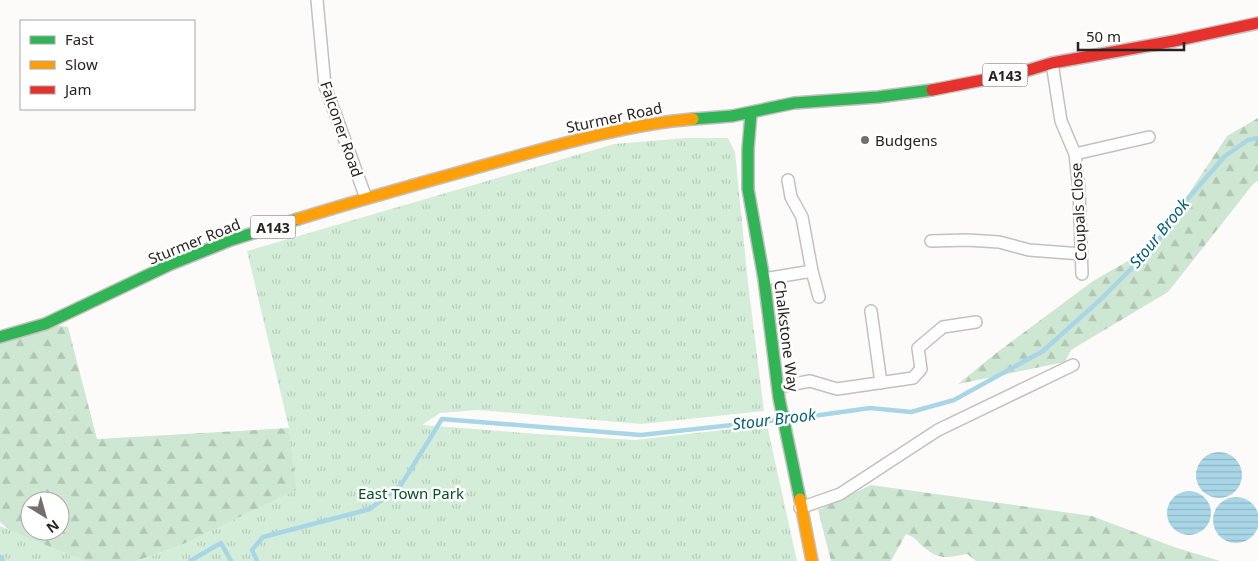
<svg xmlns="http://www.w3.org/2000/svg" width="1258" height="561" viewBox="0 0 1258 561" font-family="'Noto Sans',sans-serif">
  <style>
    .forest { fill: url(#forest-firs); fill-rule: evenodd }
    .park { fill: url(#park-tufts) }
    .water { fill: url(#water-rules) }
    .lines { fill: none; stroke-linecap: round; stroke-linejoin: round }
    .stream { stroke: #a9d6e6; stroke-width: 4.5 }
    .street-casing { stroke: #c4c0bf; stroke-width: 14 }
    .fast-casing { stroke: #c4c0bf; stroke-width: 14 }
    .slow-casing { stroke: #c4c0bf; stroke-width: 14 }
    .jam-casing { stroke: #c4c0bf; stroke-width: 14 }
    .street { stroke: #fffefe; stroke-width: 11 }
    .fast { stroke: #30b455; stroke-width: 11 }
    .slow { stroke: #ff9f0a; stroke-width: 11 }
    .jam { stroke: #e5322d; stroke-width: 11 }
    .poi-dot { fill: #736f6c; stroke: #fff; stroke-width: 2 }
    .labels { text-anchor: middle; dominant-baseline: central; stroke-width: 5; stroke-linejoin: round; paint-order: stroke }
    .shield { fill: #fff; stroke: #686563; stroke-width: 1 }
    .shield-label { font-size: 14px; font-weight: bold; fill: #282320 }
    .street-label { font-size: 15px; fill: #282320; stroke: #fff }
    .poi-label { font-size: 15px; fill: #282320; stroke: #fff; text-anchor: start }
    .park-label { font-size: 15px; fill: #005224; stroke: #fff }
    .water-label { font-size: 16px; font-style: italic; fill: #015f76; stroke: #fff }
  </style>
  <defs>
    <pattern id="forest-firs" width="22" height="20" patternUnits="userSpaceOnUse" patternTransform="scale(1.25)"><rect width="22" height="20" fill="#cee7d2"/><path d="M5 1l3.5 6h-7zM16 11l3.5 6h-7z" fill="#b1c6b4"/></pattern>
    <pattern id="park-tufts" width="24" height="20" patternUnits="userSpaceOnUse" patternTransform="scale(1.25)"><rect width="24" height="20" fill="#d4edd8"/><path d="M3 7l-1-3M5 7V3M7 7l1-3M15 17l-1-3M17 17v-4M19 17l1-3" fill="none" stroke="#b6cbb9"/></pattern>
    <pattern id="water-rules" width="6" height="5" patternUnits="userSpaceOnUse" patternTransform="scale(1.25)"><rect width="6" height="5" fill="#a9d6e6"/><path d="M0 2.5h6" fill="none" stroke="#91b7c5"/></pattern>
  </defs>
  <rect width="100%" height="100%" fill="#fdfbfa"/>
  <path class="forest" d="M 1258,118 L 1258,181 L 1254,183 L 1168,292 L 1071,350 L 1065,362 L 958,384 L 995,354 L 1093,281 L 1154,246 L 1227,136 Z
    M 45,324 L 68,327 L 97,439 L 289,428 L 297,490 L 184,544 L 137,561 L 85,561 L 13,533 L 0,522 L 0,337 ZM 30,501 L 60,501 L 60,531 L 30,531 Z
    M 871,485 L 1092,516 L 1174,547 L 1220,561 L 976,561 L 967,554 C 949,557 940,561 925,548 C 915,541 919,539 906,534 L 891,561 L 831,561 L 818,510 Z"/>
  <path class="park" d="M 686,138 L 728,138 L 735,152 L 748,283 L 764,411 L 641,424 L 478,410 L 440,413 L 422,425 L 538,434 L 635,440 L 767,425 L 797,561 L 137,561 L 184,544 L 296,490 L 289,428 L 247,251 L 614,144 Z
    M 0,526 L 85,561 L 0,561 Z"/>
  <path class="water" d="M1196 475a23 23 0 1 1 46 0a23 23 0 1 1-46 0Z
    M1167 513a22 22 0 1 1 44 0a22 22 0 1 1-44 0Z
    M1213 520a23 23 0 1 1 46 0a23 23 0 1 1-46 0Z"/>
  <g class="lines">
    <path class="stream" d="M 0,557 L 3,561
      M 190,561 L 221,543 L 231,561
      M 257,561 L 252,550 L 263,537 L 370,509 L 401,485 L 442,419 L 641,435 L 813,416 L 870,408 L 911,412 L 954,400 L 1043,351 L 1100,300 L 1154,246 L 1185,202 L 1225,156 L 1248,140 L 1258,138"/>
    <g class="street-casing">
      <path id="street" d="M 317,0 L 325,86 L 366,198
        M 1052,63 L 1061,121 L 1075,154 L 1079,190 L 1082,274
        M 1075,154 L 1149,137
        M 931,241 L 967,240 L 999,242 L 1029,250 L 1082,254
        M 812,271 L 819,297
        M 764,279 L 812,271 L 802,217 L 791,197 L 788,180
        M 871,311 L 881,383
        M 778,387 L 810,381 L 837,389 L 913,378 L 921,369 L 918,348 L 943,327 L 976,322
        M 800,508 L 840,494 L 938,430 L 1073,365"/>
    </g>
    <g class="fast-casing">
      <path id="fast" d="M 751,114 L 748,149 L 748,189 L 764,279 L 779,398 L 800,499
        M 693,119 L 732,116 L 794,103 L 878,97 L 932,90
        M 0,337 L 45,324 L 169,265 L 231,240 L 298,219"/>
    </g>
    <g class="slow-casing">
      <path id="slow" d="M 298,219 C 365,198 432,180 500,161 C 561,144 630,124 693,119
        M 800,499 L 812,561"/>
    </g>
    <g class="jam-casing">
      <path id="jam" d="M 932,90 L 1019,73 L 1052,63 L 1174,41 L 1258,23"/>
    </g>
    <use href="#street" class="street"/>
    <use href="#fast" class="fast"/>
    <use href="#slow" class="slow"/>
    <use href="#jam" class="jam"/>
  </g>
  <circle class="poi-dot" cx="865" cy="140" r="5"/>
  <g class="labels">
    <g class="shield">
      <rect x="982.5" y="63.5" width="45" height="23" rx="4"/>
      <rect x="250.5" y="215.5" width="45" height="23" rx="4"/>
    </g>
    <g class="shield-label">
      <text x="1005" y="75">A143</text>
      <text x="273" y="227">A143</text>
    </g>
    <g class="street-label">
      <text transform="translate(614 117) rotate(-12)">Sturmer Road</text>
      <text transform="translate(342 129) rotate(71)">Falconer Road</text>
      <text transform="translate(1078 212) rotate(-93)">Coupals Close</text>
      <text transform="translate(194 241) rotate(-22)">Sturmer Road</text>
      <text transform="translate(787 336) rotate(83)">Chalkstone Way</text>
    </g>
    <g class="poi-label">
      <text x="875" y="140">Budgens</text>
    </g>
    <g class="park-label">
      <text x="411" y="493">East Town Park</text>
    </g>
    <g class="water-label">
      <text transform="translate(1159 233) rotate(-51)">Stour Brook</text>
      <text transform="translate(774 419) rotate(-7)">Stour Brook</text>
    </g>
  </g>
  <rect x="20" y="20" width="175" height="90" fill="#ffffff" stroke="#a9a7a6"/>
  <rect x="30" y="36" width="25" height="8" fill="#30b455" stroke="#a9a7a6"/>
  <text x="65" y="45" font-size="15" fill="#282320">Fast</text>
  <rect x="30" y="61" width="25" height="8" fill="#ff9f0a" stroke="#a9a7a6"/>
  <text x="65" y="70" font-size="15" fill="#282320">Slow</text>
  <rect x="30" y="86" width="25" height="8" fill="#e5322d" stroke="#a9a7a6"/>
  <text x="65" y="95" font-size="15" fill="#282320">Jam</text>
  <g transform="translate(45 516) rotate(143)"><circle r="24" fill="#ffffff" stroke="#a9a7a6"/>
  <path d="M0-4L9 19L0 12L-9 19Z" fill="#736f6c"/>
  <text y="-8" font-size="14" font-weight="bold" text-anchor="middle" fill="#282320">N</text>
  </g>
  <path d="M1078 42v8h106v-8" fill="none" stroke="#282320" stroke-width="2.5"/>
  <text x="1086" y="42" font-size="15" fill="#282320" stroke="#ffffff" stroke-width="4" paint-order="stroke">50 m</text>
</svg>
